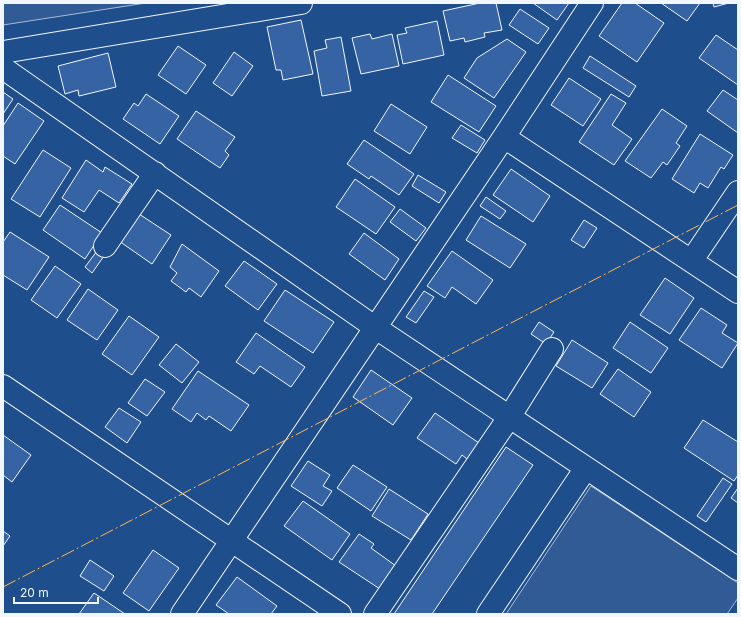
<svg xmlns="http://www.w3.org/2000/svg" width="741" height="617" viewBox="0 0 741 617" font-family="Inter,sans-serif">
  <style>
    .built { fill: #305b95; stroke: #a8bbd7 }
    .building { fill: #3563a3; stroke: #f2f6ff }
    .lines { fill: none; stroke-linecap: round; stroke-linejoin: round }
    .minor-casing { stroke: #f2f6ff; stroke-width: 24 }
    .minor { stroke: #1f4e8c; stroke-width: 22 }
    .power { stroke: #ffb74d; stroke-width: 1; stroke-dasharray: 14 3 2 3; stroke-linecap: butt }
  </style>
  <rect width="100%" height="100%" fill="#1f4e8c"/>
  <path class="built" d="M 3,3 L 146,3 L 3,25 Z
    M 591,486 L 738,583 L 738,598 L 727,614 L 506,614 Z"/>
  <path class="building" d="M 480,3 L 496,3 L 502,30 L 484,33 L 485,37 L 465,42 L 464,38 L 450,41 L 443,11 Z
    M 533,3 L 569,3 L 557,20 Z
    M 622,3 L 635,3 L 664,23 L 637,62 L 599,36 Z
    M 661,3 L 700,3 L 687,21 Z
    M 713,3 L 729,3 L 714,7 Z
    M 520,9 L 549,28 L 538,44 L 509,25 Z
    M 301,20 L 313,74 L 283,80 L 281,70 L 276,70 L 267,27 Z
    M 437,21 L 444,55 L 403,64 L 397,35 L 407,33 L 405,28 Z
    M 370,34 L 372,39 L 392,34 L 399,66 L 361,74 L 352,38 Z
    M 716,35 L 738,50 L 738,85 L 699,58 Z
    M 341,37 L 351,91 L 322,96 L 314,51 L 327,48 L 325,40 Z
    M 507,39 L 526,52 L 494,98 L 464,78 L 477,58 Z
    M 178,46 L 206,65 L 186,94 L 158,75 Z
    M 234,52 L 253,66 L 232,96 L 213,83 Z
    M 108,53 L 116,87 L 79,96 L 78,90 L 65,94 L 58,66 Z
    M 590,56 L 636,86 L 629,97 L 583,68 Z
    M 448,75 L 496,106 L 479,132 L 431,102 Z
    M 569,78 L 601,99 L 583,126 L 551,105 Z
    M 723,90 L 738,100 L 738,133 L 707,111 Z
    M 3,92 L 13,99 L 3,114 Z
    M 146,94 L 179,116 L 160,144 L 123,119 L 134,103 L 138,106 Z
    M 611,94 L 626,103 L 612,125 L 632,139 L 614,165 L 579,142 Z
    M 18,103 L 44,121 L 15,164 L 3,156 L 3,126 Z
    M 391,104 L 427,127 L 410,154 L 374,131 Z
    M 662,109 L 687,126 L 676,143 L 680,146 L 667,165 L 663,162 L 651,178 L 625,161 Z
    M 196,111 L 235,137 L 225,151 L 229,155 L 220,168 L 177,139 Z
    M 461,125 L 485,140 L 477,153 L 452,138 Z
    M 700,134 L 733,155 L 724,169 L 721,167 L 708,188 L 700,183 L 694,193 L 672,179 Z
    M 364,140 L 414,174 L 399,195 L 371,176 L 369,179 L 347,164 Z
    M 43,150 L 71,168 L 40,217 L 11,199 Z
    M 86,160 L 103,172 L 105,167 L 132,184 L 119,203 L 99,190 L 84,212 L 62,198 Z
    M 511,169 L 550,196 L 533,222 L 493,195 Z
    M 418,175 L 446,192 L 439,203 L 412,186 Z
    M 355,179 L 395,207 L 376,234 L 336,207 Z
    M 486,197 L 506,211 L 500,219 L 480,206 Z
    M 60,205 L 102,233 L 85,259 L 43,230 Z
    M 400,209 L 426,228 L 416,241 L 390,222 Z
    M 139,214 L 171,235 L 152,264 L 119,241 Z
    M 481,216 L 526,244 L 510,268 L 466,240 Z
    M 584,220 L 597,228 L 584,248 L 571,240 Z
    M 10,232 L 49,257 L 27,290 L 3,275 L 3,242 Z
    M 364,233 L 399,259 L 385,280 L 349,254 Z
    M 182,244 L 219,271 L 201,297 L 189,288 L 186,292 L 171,281 L 177,273 L 170,267 Z
    M 97,251 L 104,256 L 92,273 L 85,267 Z
    M 452,251 L 493,280 L 476,304 L 452,287 L 445,298 L 427,286 Z
    M 244,261 L 277,284 L 258,310 L 225,286 Z
    M 55,266 L 81,284 L 57,318 L 31,300 Z
    M 665,278 L 694,298 L 670,334 L 640,315 Z
    M 88,289 L 118,310 L 97,340 L 67,320 Z
    M 285,290 L 334,322 L 313,353 L 264,321 Z
    M 424,291 L 434,297 L 416,323 L 406,317 Z
    M 701,308 L 727,325 L 722,333 L 738,343 L 722,368 L 679,340 Z
    M 129,316 L 159,337 L 132,375 L 102,354 Z
    M 539,322 L 554,332 L 546,344 L 531,334 Z
    M 630,322 L 668,348 L 651,373 L 613,348 Z
    M 256,333 L 305,367 L 291,387 L 260,366 L 254,374 L 236,362 Z
    M 572,340 L 608,363 L 592,388 L 556,366 Z
    M 176,344 L 199,362 L 182,383 L 159,365 Z
    M 618,369 L 651,392 L 634,417 L 600,394 Z
    M 371,370 L 412,398 L 393,425 L 353,397 Z
    M 198,371 L 249,405 L 231,431 L 209,416 L 206,420 L 197,413 L 191,422 L 172,409 Z
    M 145,379 L 165,392 L 147,416 L 128,403 Z
    M 119,408 L 141,422 L 127,443 L 105,427 Z
    M 435,413 L 479,443 L 467,459 L 462,455 L 456,464 L 417,438 Z
    M 703,420 L 738,442 L 738,475 L 734,481 L 684,448 Z
    M 3,435 L 31,455 L 12,482 L 3,475 Z
    M 506,447 L 533,465 L 432,614 L 394,614 Z
    M 308,461 L 330,475 L 323,486 L 332,491 L 322,506 L 291,486 Z
    M 353,465 L 387,487 L 371,511 L 337,488 Z
    M 723,478 L 732,484 L 706,522 L 697,516 Z
    M 738,488 L 738,503 L 731,498 Z
    M 389,489 L 428,514 L 411,540 L 372,516 Z
    M 303,501 L 350,534 L 332,560 L 284,526 Z
    M 3,531 L 10,536 L 3,546 Z
    M 359,534 L 374,544 L 371,548 L 396,566 L 380,589 L 339,562 Z
    M 153,550 L 179,568 L 149,611 L 123,593 Z
    M 90,560 L 114,576 L 104,591 L 80,576 Z
    M 237,577 L 277,606 L 271,614 L 229,614 L 216,605 Z
    M 94,593 L 125,614 L 79,614 Z"/>
  <g class="lines">
    <g class="minor-casing">
      <path id="minor" d="M 3,52 L 301,3
        M 3,68 L 376,328 L 738,569
        M 504,137 L 738,292
        M 105,246 L 155,173
        M 692,260 L 738,192
        M 3,386 L 340,614
        M 182,614 L 504,137 L 592,3
        M 375,614 L 510,416 L 552,349
        M 488,614 L 586,468"/>
    </g>
    <use href="#minor" class="minor"/>
    <path class="power" d="M 3,587 L 738,205"/>
  </g>
  <rect width="741" height="617" fill="none" stroke="#f2f6ff" stroke-width="8"/>
  <path d="M14 597v6h84v-6" fill="none" stroke="#f2f6ff" stroke-width="2"/>
  <text x="20" y="597" font-size="12" fill="#f2f6ff" stroke="#1f4e8c" stroke-width="3" paint-order="stroke">20 m</text>
</svg>
